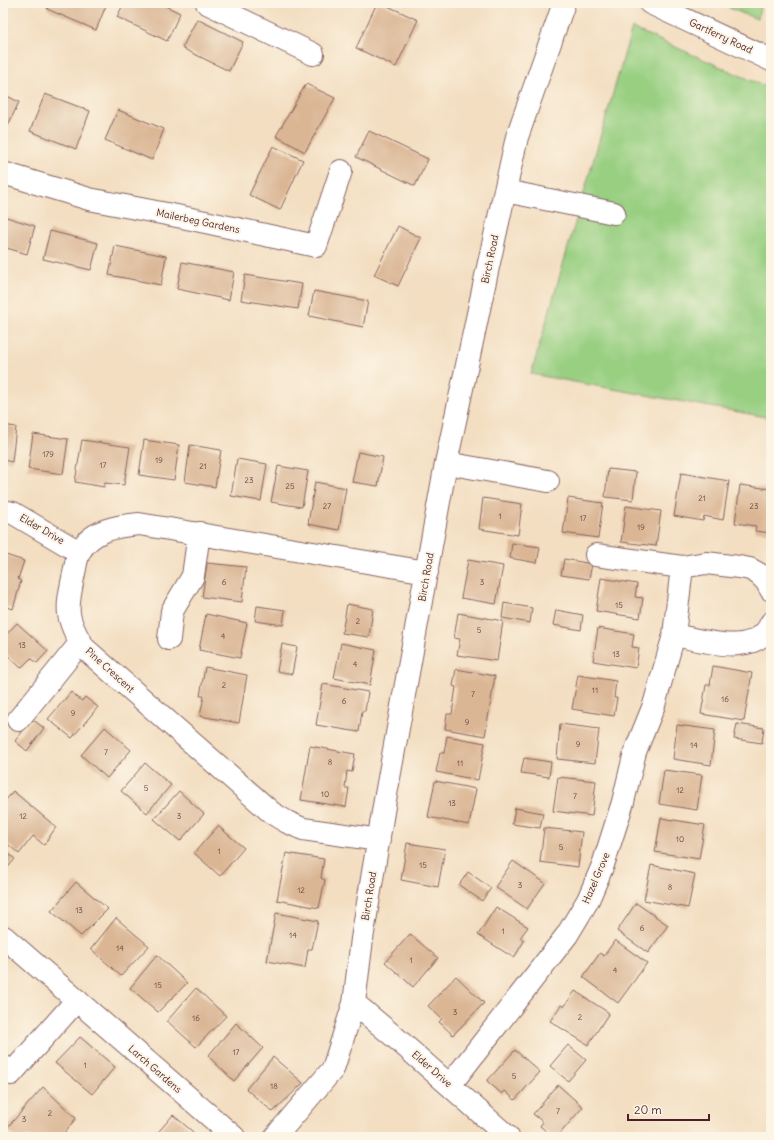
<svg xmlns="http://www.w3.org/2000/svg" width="774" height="1140" viewBox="0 0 774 1140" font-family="Delius,sans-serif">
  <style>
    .green { fill: #98cf81; stroke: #717756 }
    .building { fill: #dab694 }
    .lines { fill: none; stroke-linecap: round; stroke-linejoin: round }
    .minor-casing { stroke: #856260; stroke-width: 24 }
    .minor { stroke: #fff; stroke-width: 22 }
    .labels { text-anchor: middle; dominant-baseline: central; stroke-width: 4; stroke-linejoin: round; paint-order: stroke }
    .number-label { font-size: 8px; fill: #6e4545 }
    .street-label { font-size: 10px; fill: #4a1f2b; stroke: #fcf5e5 }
  </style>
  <rect width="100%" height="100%" fill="#fcf5e5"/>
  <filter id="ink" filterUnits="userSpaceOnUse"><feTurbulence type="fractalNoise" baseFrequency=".025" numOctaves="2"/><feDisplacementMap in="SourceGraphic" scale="8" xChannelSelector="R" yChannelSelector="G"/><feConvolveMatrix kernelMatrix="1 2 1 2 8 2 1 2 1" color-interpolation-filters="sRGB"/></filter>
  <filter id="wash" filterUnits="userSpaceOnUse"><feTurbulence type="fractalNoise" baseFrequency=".012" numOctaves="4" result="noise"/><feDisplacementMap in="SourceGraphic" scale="16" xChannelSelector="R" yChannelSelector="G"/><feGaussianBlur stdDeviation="0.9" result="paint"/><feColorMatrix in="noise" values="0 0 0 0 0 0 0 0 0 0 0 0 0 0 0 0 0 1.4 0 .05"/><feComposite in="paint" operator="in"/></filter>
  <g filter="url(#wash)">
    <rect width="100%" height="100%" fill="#f3dec1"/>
    <path class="green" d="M 731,3 L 762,3 L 757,19 L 729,8 Z
      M 632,28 L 771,89 L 771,418 L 531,374 Z"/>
    <g id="blocks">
      <path class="building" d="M 49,3 L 107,3 L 96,30 L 47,9 Z
        M 124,3 L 159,3 L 180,13 L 167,41 L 117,17 Z
        M 377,3 L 381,3 L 418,20 L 396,67 L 356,48 Z
        M 197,19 L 243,42 L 229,71 L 182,48 Z
        M 306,84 L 335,98 L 305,152 L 276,136 Z
        M 3,94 L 19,102 L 3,136 Z
        M 45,94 L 90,111 L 76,149 L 30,131 Z
        M 118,110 L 164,129 L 152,160 L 105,140 Z
        M 369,131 L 428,159 L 415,186 L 356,157 Z
        M 273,146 L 303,160 L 280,210 L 249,195 Z
        M 3,216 L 35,226 L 27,254 L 3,247 Z
        M 398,226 L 421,238 L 398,286 L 374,275 Z
        M 50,231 L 98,243 L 91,270 L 43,259 Z
        M 115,246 L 166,256 L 161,285 L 109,275 Z
        M 182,262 L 234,272 L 229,300 L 177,289 Z
        M 245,275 L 302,284 L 298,309 L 241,300 Z
        M 314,291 L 368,301 L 363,327 L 309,316 Z
        M 3,425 L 16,427 L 12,462 L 3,460 Z
        M 33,434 L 68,439 L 63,474 L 28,469 Z
        M 82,440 L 130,447 L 124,485 L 105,483 L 104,487 L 75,482 Z
        M 144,440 L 179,445 L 174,480 L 139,475 Z
        M 190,445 L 221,450 L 215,487 L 185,482 Z
        M 358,452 L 383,457 L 378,486 L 352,482 Z
        M 237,459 L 267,464 L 261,501 L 231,496 Z
        M 278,466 L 308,471 L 302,507 L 271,502 Z
        M 608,469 L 636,472 L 633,500 L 605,497 Z
        M 681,473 L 729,481 L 723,520 L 704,516 L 703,521 L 674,516 Z
        M 315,482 L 346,488 L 339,530 L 308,524 Z
        M 740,485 L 771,489 L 771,533 L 755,531 L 756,526 L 735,523 Z
        M 483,498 L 522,504 L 518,535 L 479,529 Z
        M 568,498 L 603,503 L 598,538 L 563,533 Z
        M 626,506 L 661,511 L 656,546 L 621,542 Z
        M 512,543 L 540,547 L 537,563 L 510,558 Z
        M 3,554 L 24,561 L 18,579 L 21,581 L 13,609 L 3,606 Z
        M 564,559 L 592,564 L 589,579 L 561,575 Z
        M 468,560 L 503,566 L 496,604 L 461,598 Z
        M 207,563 L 246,567 L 242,602 L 202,597 Z
        M 601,578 L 637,584 L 635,597 L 643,598 L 640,618 L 596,611 Z
        M 504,603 L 532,608 L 530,623 L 502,618 Z
        M 347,604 L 373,609 L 369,637 L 342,633 Z
        M 257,606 L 285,610 L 283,625 L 255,621 Z
        M 556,610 L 583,615 L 581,630 L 553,625 Z
        M 458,613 L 503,621 L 497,661 L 457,655 L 460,639 L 454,638 Z
        M 206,614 L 247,623 L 240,658 L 199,650 Z
        M 17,623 L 48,651 L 37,663 L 31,658 L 21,668 L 3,651 L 3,638 Z
        M 598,628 L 634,634 L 632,647 L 639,648 L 636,668 L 593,661 Z
        M 341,643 L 376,650 L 370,685 L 334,678 Z
        M 282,644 L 297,647 L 292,674 L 277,671 Z
        M 713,666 L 752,673 L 744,721 L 701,714 L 706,685 L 710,685 Z
        M 205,667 L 247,675 L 239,723 L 200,716 L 204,696 L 200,696 Z
        M 456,669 L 495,676 L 485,736 L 445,729 L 447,714 L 452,714 L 456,687 L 453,686 Z
        M 578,675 L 616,681 L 614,698 L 617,698 L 614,716 L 572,709 Z
        M 323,684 L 368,692 L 365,711 L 362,711 L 359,732 L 316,725 Z
        M 71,692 L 82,701 L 85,697 L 98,707 L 72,738 L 48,719 Z
        M 32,719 L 44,728 L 27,751 L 15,741 Z
        M 560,724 L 599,729 L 595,763 L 557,759 Z
        M 737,724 L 764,728 L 762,743 L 734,739 Z
        M 677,725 L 715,730 L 711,765 L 673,759 Z
        M 105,727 L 131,750 L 107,778 L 81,755 Z
        M 447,736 L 485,743 L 478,780 L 436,772 L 440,753 L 444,753 Z
        M 310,746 L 355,754 L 352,772 L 347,771 L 345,788 L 349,788 L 346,807 L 301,800 Z
        M 524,758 L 551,762 L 549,777 L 521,773 Z
        M 145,763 L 171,785 L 147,813 L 121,791 Z
        M 664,770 L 702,775 L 697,810 L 659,804 Z
        M 558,777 L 596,781 L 592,816 L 553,811 Z
        M 435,781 L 476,789 L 469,825 L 428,817 Z
        M 13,791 L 56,827 L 44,845 L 33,836 L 19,854 L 3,840 L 3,804 Z
        M 179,791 L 204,814 L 180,841 L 154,819 Z
        M 515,808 L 543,813 L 540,828 L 512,824 Z
        M 661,818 L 705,825 L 699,859 L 655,852 Z
        M 218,826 L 244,848 L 220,876 L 194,853 Z
        M 544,828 L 582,832 L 578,867 L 540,862 Z
        M 407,843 L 445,849 L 438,887 L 401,880 Z
        M 3,849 L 15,859 L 3,873 Z
        M 286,853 L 324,859 L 321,878 L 325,880 L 319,908 L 277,900 Z
        M 513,861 L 545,883 L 527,909 L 495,887 Z
        M 651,865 L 695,874 L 688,908 L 644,900 Z
        M 468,872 L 491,888 L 482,901 L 459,885 Z
        M 76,882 L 108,909 L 81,936 L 51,911 Z
        M 636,903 L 668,925 L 648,953 L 617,931 Z
        M 496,907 L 528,927 L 520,938 L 524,941 L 514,958 L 478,935 Z
        M 276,913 L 318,921 L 312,949 L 308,949 L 305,968 L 267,961 Z
        M 116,918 L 149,946 L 121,976 L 91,949 Z
        M 410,934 L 438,958 L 413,987 L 385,962 Z
        M 615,940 L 647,963 L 618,1003 L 583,977 L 600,953 L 604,956 Z
        M 157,955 L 187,983 L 158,1012 L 130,988 Z
        M 456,976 L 484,1003 L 453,1035 L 439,1022 L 442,1019 L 428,1006 Z
        M 196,988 L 226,1016 L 196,1047 L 167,1021 Z
        M 575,991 L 609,1013 L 588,1045 L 550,1021 L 561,1005 L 564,1007 Z
        M 236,1023 L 263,1048 L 234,1081 L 208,1056 Z
        M 80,1037 L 115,1067 L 92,1094 L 55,1063 Z
        M 568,1045 L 586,1060 L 568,1081 L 550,1066 Z
        M 515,1050 L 540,1072 L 515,1100 L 505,1091 L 502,1094 L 487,1081 Z
        M 273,1057 L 303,1083 L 273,1112 L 246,1089 Z
        M 558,1085 L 583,1107 L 557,1137 L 553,1137 L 540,1126 L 543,1122 L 533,1114 Z
        M 43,1087 L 76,1118 L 61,1137 L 15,1137 L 6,1129 Z
        M 173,1115 L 199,1137 L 154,1137 Z"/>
    </g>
  </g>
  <g filter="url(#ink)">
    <use href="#blocks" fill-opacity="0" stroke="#856260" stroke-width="1"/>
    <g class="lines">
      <g class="minor-casing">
        <path id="minor" d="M 207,3 L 313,54
          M 650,3 L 771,60
          M 3,173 L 89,199 L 182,217 L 316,246 L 341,171
          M 505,191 L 614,213
          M 446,463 L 548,481
          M 3,511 L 13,513 L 79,552
          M 596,555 L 682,567 L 706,563 L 739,567 L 750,569 L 759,574 L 766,581 L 771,590
          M 674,635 C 703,640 756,659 771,623
          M 169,639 L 172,611 L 193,576 L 199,533
          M 18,720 L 81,642
          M 379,840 L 303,829 L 287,822 L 272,813 L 83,647 C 66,618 66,611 73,578 C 75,570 76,558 80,551 C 92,530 117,526 139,524 L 427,572
          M 3,938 L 4,937 L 234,1137
          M 354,1003 L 397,1039 L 508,1137
          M 3,1066 L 11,1074 L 77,1000
          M 450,1085 L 567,935 L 588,900 L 603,865 L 623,802 L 635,752 L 654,705 L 674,635 L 682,567
          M 275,1137 L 333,1069 L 354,1003 L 362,939 L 385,800 L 446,463 L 488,267 L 517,137 L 564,3"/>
      </g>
      <use href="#minor" class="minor"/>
    </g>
  </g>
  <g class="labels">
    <g class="number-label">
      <text x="48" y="454">179</text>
      <text x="159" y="460">19</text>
      <text x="103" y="465">17</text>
      <text x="203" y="466">21</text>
      <text x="249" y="480">23</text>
      <text x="290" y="486">25</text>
      <text x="702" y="498">21</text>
      <text x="327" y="506">27</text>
      <text x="754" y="506">23</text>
      <text x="500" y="516">1</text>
      <text x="583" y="518">17</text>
      <text x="641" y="527">19</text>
      <text x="224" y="582">6</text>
      <text x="482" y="582">3</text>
      <text x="619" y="605">15</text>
      <text x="358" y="621">2</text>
      <text x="479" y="630">5</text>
      <text x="223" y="636">4</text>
      <text x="22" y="645">13</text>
      <text x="616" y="654">13</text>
      <text x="355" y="664">4</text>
      <text x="224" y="685">2</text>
      <text x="595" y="690">11</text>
      <text x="473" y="694">7</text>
      <text x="725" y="699">16</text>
      <text x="344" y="701">6</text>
      <text x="73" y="713">9</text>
      <text x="467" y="722">9</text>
      <text x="578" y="744">9</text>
      <text x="694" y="745">14</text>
      <text x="106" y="752">7</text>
      <text x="330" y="762">8</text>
      <text x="460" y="763">11</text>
      <text x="146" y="788">5</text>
      <text x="680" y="790">12</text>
      <text x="325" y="794">10</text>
      <text x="575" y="796">7</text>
      <text x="452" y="803">13</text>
      <text x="23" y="816">12</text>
      <text x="179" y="816">3</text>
      <text x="680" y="839">10</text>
      <text x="561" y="847">5</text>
      <text x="219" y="851">1</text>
      <text x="423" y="865">15</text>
      <text x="520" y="885">3</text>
      <text x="670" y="887">8</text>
      <text x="301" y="890">12</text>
      <text x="79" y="910">13</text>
      <text x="642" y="928">6</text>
      <text x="503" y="931">1</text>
      <text x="293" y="935">14</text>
      <text x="120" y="948">14</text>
      <text x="411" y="960">1</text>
      <text x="615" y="970">4</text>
      <text x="158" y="985">15</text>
      <text x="455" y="1012">3</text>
      <text x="580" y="1017">2</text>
      <text x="196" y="1018">16</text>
      <text x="236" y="1052">17</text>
      <text x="85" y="1065">1</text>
      <text x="514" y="1076">5</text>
      <text x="274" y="1086">18</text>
      <text x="558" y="1111">7</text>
      <text x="50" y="1113">2</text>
      <text x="24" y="1119">3</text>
    </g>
    <g class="street-label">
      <text transform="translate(721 36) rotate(25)">Gartferry Road</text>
      <text transform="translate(198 221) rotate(12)">Mailerbeg Gardens</text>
      <text transform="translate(490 259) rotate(-78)">Birch Road</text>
      <text transform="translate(42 529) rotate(30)">Elder Drive</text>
      <text transform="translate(426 577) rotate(-80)">Birch Road</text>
      <text transform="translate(110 670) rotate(42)">Pine Crescent</text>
      <text transform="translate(596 878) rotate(-67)">Hazel Grove</text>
      <text transform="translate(369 896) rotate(-81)">Birch Road</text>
      <text transform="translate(155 1069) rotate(41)">Larch Gardens</text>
      <text transform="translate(432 1069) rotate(41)">Elder Drive</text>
    </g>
  </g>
  <rect width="774" height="1140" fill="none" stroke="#fcf5e5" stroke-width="16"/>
  <path d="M628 1114v6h81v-6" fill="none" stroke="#4a1f2b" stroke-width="2"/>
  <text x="634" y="1114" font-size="12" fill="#4a1f2b" stroke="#fcf5e5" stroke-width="3" paint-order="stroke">20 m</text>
</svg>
